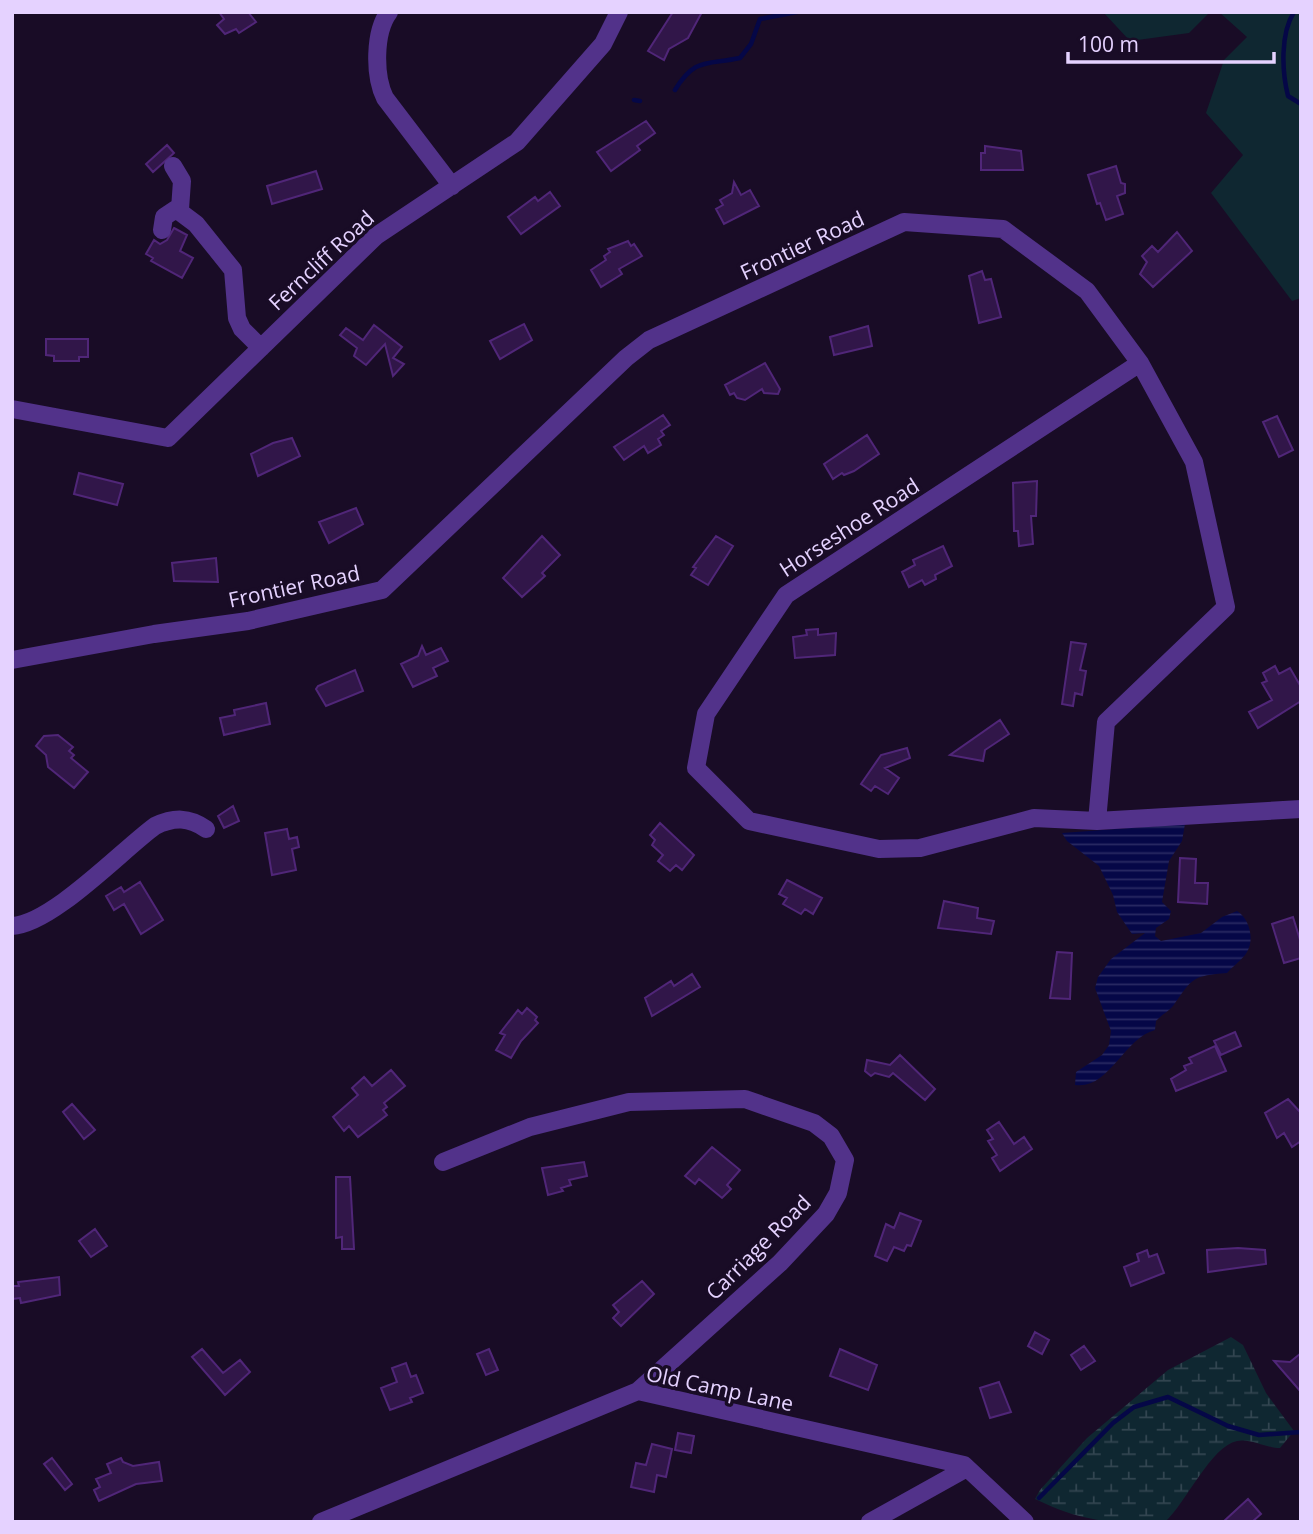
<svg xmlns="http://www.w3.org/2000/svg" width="1313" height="1534" viewBox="0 0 1313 1534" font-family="'Open Sans',sans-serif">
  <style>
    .wetland { fill: url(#wetland-marsh) }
    .park { fill: #0f2731 }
    .water { fill: url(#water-rules) }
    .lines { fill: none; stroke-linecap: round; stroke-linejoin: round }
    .stream { stroke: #050747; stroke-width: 4.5 }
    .building { fill: #311649; stroke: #502678; stroke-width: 2 }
    .minor { stroke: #52328a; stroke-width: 18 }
    .labels { text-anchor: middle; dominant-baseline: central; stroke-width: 7; stroke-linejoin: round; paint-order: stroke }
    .street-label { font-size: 21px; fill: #e5d2ff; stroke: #190c26 }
  </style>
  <defs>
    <pattern id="wetland-marsh" width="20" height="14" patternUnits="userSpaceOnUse" patternTransform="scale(1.75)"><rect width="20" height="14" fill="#0f2731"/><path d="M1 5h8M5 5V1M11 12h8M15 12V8" fill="none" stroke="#324550"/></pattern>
    <pattern id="water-rules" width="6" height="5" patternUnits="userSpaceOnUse" patternTransform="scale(1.75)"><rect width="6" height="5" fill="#050747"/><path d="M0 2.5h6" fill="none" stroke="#292a63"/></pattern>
  </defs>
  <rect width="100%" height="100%" fill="#190c26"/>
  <path class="wetland" d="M 1231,1337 L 1243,1345 L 1266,1393 L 1294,1431 L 1280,1448 C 1266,1448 1250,1438 1237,1441 C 1211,1446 1186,1503 1165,1522 C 1108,1522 1088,1524 1035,1499 L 1040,1490 L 1087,1438 L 1168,1370 Z"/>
  <path class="park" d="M 1103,12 L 1210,12 L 1189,33 L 1130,41 Z
    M 1219,12 L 1301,12 L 1301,298 L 1292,301 L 1211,193 L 1243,155 L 1206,113 L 1224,60 L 1247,37 Z"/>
  <path class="water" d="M 1185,824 L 1182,841 L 1169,861 L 1162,902 L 1171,911 L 1169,919 L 1156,928 L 1155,936 L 1161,941 L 1201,933 L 1222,917 L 1237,911 C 1249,918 1255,939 1247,952 C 1243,959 1233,966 1227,973 C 1193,976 1193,977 1173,1006 C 1169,1011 1161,1015 1156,1021 L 1155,1030 C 1124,1038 1109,1090 1075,1085 L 1076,1072 L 1102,1055 L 1109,1045 L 1111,1031 L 1095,988 L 1098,977 L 1111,959 L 1145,933 L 1132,934 L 1117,912 L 1113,895 L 1099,866 L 1067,841 L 1062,833 Z"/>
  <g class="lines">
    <path class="stream" d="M 1294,12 C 1280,34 1282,72 1288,96 L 1301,104
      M 675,90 C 695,57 707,65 740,58 L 751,44 L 760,19 L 797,12
      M 634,100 L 640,101
      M 1039,1498 L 1113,1423 L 1134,1407 L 1168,1397 L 1228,1426 L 1259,1435 L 1301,1432"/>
  </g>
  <path class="building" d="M 219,12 L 248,12 L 256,22 L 239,33 L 236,29 L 225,34 L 217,25 L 224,19 Z
    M 673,12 L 702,12 L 688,38 L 669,49 L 664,60 L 648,51 Z
    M 646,121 L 655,133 L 637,146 L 640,150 L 611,171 L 597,152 Z
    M 167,145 L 174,153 L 153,172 L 146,164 Z
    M 985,146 L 1021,151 L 1023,170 L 981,170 L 981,153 L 985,153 Z
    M 1116,166 L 1121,183 L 1125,184 L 1125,193 L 1117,196 L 1123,214 L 1106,220 L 1100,203 L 1097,204 L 1088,175 Z
    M 316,171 L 322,189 L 272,204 L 267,186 Z
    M 734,182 L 741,195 L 750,190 L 759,206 L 724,224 L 716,209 L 723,205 L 720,200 L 732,193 Z
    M 550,192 L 560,206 L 521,234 L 508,217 L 535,197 L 538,201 Z
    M 174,228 L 187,235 L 180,251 L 193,258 L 182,278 L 151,261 L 153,258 L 146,254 L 154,240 L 160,244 L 167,240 Z
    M 1177,232 L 1192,251 L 1153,287 L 1140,274 L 1147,262 L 1142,256 L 1152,246 L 1158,252 Z
    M 628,241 L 631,246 L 634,244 L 642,256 L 619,269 L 622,274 L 601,287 L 591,270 L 606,260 L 604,256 L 610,252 L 608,249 Z
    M 982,271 L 985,280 L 991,279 L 1001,317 L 979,323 L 969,276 Z
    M 524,324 L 532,340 L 500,359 L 490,341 Z
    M 374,325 L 402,347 L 393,358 L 404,364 L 393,376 L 385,344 L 366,365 L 354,356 L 357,348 L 340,335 L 346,328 L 363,340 Z
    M 868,326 L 872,346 L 834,355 L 830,337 Z
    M 46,339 L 88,339 L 88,357 L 79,357 L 79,361 L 54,361 L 54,356 L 46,355 Z
    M 765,363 L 780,389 L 778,394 L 764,393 L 762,389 L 745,400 L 737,398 L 734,393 L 730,395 L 725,385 Z
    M 663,415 L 670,425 L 661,431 L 664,435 L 658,439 L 661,445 L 648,453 L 644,446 L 624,460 L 614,447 Z
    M 1277,416 L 1293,450 L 1279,457 L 1263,422 Z
    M 867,435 L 879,454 L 854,471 L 844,475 L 842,473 L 833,479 L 824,464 Z
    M 292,438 L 300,456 L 258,476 L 251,454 L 273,443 Z
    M 79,473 L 123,484 L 117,505 L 74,494 Z
    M 1037,481 L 1036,516 L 1031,516 L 1033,544 L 1019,546 L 1018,531 L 1014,531 L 1013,483 Z
    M 356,508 L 363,524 L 329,543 L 319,522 Z
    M 542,536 L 560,555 L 542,573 L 545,576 L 522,597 L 503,578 Z
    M 716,536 L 733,546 L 708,585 L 691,575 L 696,568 L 693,567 Z
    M 943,546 L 952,566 L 935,575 L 936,579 L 925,585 L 922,580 L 909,587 L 902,572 L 915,565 L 913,560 Z
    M 216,558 L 218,582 L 174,581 L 172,563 Z
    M 818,629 L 818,635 L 836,633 L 835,655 L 795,658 L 793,637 L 807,635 L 806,630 Z
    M 1071,642 L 1086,644 L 1080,670 L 1086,671 L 1082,695 L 1075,693 L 1073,706 L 1062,704 Z
    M 422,646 L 426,655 L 441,648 L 448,661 L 433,668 L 437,676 L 413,687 L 401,664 L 418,656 Z
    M 1275,666 L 1279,674 L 1290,668 L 1301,687 L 1301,701 L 1258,728 L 1249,712 L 1272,700 L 1262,683 L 1267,681 L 1263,673 Z
    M 355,670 L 363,691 L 326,706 L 316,689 L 318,686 Z
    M 266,703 L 270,724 L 224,735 L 220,718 L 235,715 L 234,710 Z
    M 1000,720 L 1009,734 L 985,750 L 983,761 L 950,755 Z
    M 58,735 L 73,747 L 69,751 L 74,755 L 71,758 L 88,772 L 74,788 L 48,767 L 46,755 L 36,746 L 44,736 Z
    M 907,748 L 910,758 L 885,768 L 899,778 L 888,794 L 875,786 L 871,791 L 861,784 L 881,755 Z
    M 233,806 L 239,821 L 224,828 L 218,816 Z
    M 660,823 L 694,855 L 682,870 L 676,865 L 670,871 L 658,861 L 663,855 L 652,845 L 655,840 L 650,835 Z
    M 287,829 L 289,839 L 297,837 L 299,847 L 292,849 L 296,870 L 272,875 L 265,833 Z
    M 1180,858 L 1196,859 L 1195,883 L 1208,883 L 1207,904 L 1178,902 Z
    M 787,880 L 822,898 L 813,914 L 805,909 L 801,914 L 783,904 L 787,898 L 779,894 Z
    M 140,882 L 163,920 L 141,934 L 124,904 L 114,910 L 106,896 L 121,887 L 124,892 Z
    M 944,901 L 978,908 L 977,918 L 994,921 L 991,934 L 938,928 Z
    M 1293,917 L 1301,943 L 1301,958 L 1284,963 L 1272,924 Z
    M 1057,952 L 1072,953 L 1070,999 L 1050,998 Z
    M 692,974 L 700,987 L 652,1016 L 645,998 L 671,981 L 674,986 Z
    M 527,1008 L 537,1017 L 535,1020 L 538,1023 L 521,1041 L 511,1058 L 496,1050 L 505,1035 L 500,1033 L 518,1010 L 522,1014 Z
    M 1235,1032 L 1241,1046 L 1221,1055 L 1214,1041 Z
    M 1215,1046 L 1226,1071 L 1176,1091 L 1171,1079 L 1186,1070 L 1184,1066 L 1192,1063 L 1189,1058 Z
    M 900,1055 L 935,1089 L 925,1100 L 893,1073 L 889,1077 L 875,1073 L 871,1076 L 865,1071 L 867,1060 L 890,1065 Z
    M 391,1070 L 405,1086 L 384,1103 L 387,1107 L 383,1110 L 387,1115 L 358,1137 L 349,1126 L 344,1131 L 333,1117 L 358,1095 L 352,1088 L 364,1077 L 372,1086 Z
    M 1288,1099 L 1301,1113 L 1301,1141 L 1292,1147 L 1284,1133 L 1277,1138 L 1265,1113 Z
    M 72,1104 L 95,1130 L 84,1139 L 63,1112 Z
    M 999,1122 L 1014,1144 L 1024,1137 L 1032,1149 L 1000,1171 L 992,1158 L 997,1155 L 988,1141 L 993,1139 L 987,1130 Z
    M 712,1147 L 740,1170 L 727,1185 L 731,1189 L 722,1198 L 699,1179 L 695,1184 L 685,1176 Z
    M 584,1162 L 587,1176 L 569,1180 L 571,1185 L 561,1188 L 563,1191 L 548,1195 L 542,1168 Z
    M 336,1177 L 350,1177 L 354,1249 L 342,1249 L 342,1237 L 336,1238 Z
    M 900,1213 L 921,1221 L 911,1246 L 907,1245 L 904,1251 L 894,1247 L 887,1261 L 875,1256 L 886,1224 L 894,1228 Z
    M 95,1229 L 107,1246 L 91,1257 L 79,1241 Z
    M 1238,1248 L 1265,1250 L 1266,1264 L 1208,1272 L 1207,1250 Z
    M 1147,1250 L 1149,1257 L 1157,1254 L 1164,1273 L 1131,1286 L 1124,1267 L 1139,1261 L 1137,1254 Z
    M 59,1277 L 60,1295 L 21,1303 L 20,1298 L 12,1299 L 12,1286 L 19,1286 L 18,1282 Z
    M 642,1281 L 654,1294 L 621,1326 L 613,1318 L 619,1312 L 613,1305 Z
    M 1035,1332 L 1049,1340 L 1042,1354 L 1028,1346 Z
    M 1084,1346 L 1095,1361 L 1081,1370 L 1071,1355 Z
    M 202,1349 L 223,1373 L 240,1360 L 250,1372 L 225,1395 L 192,1357 Z
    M 489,1349 L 498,1370 L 486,1375 L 477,1354 Z
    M 840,1349 L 877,1365 L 868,1390 L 830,1376 Z
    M 1301,1353 L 1301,1392 L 1274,1361 L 1290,1362 Z
    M 406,1363 L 411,1377 L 416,1375 L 423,1393 L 410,1398 L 412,1402 L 390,1410 L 381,1388 L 397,1382 L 392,1368 Z
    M 999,1382 L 1011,1412 L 990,1418 L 980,1388 Z
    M 678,1433 L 694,1436 L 691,1453 L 675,1450 Z
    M 652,1444 L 672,1449 L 666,1477 L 657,1475 L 654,1492 L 631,1487 L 636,1463 L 646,1465 Z
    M 52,1458 L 72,1484 L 65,1490 L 44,1464 Z
    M 121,1458 L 123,1462 L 133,1466 L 159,1462 L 162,1481 L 136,1484 L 99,1501 L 94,1490 L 100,1487 L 96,1479 L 111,1473 L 107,1464 Z
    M 1248,1499 L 1261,1514 L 1252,1522 L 1223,1522 Z"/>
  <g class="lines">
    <path class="minor" d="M 389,12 C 374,32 374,76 385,98 L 452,186
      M 173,166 L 182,181 L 180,209
      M 162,230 L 164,217 L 176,209 L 196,224 L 233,270 L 237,318 L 242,329 L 261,348
      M 1140,363 L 786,595 L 706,714 L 696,768 L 749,821 L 879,849 L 920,848 L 1034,818 L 1097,821 L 1301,809
      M 12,409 L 168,438 L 376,236 L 517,142 L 603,44 L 619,12
      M 12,660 L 154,634 L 248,621 L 382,590 L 626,358 L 649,340 L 904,222 L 1003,229 L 1087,291 L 1140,363 L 1194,462 L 1226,607 L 1106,722 L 1097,821
      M 12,926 C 52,924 121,851 155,826 C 174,817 189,817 206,829
      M 443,1162 L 530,1127 L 629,1102 L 745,1099 L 814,1123 L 831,1136 L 845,1160 L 838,1193 L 826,1214 L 780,1263 L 638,1391
      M 321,1522 L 638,1391 L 964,1465 L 1025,1522
      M 870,1522 L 967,1468"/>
  </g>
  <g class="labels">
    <g class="street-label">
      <text transform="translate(802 245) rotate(-25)">Frontier Road</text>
      <text transform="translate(321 260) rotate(-43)">Ferncliff Road</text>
      <text transform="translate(849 527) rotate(-33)">Horseshoe Road</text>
      <text transform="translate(294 586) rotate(-12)">Frontier Road</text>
      <text transform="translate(758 1247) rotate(-45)">Carriage Road</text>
      <text transform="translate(720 1388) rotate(12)">Old Camp Lane</text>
    </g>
  </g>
  <rect width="1313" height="1534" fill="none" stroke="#e5d2ff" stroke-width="28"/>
  <path d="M1068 52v10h206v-10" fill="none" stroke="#e5d2ff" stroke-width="3.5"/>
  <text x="1078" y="52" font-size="21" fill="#e5d2ff" stroke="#190c26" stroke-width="5" paint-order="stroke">100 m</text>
</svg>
